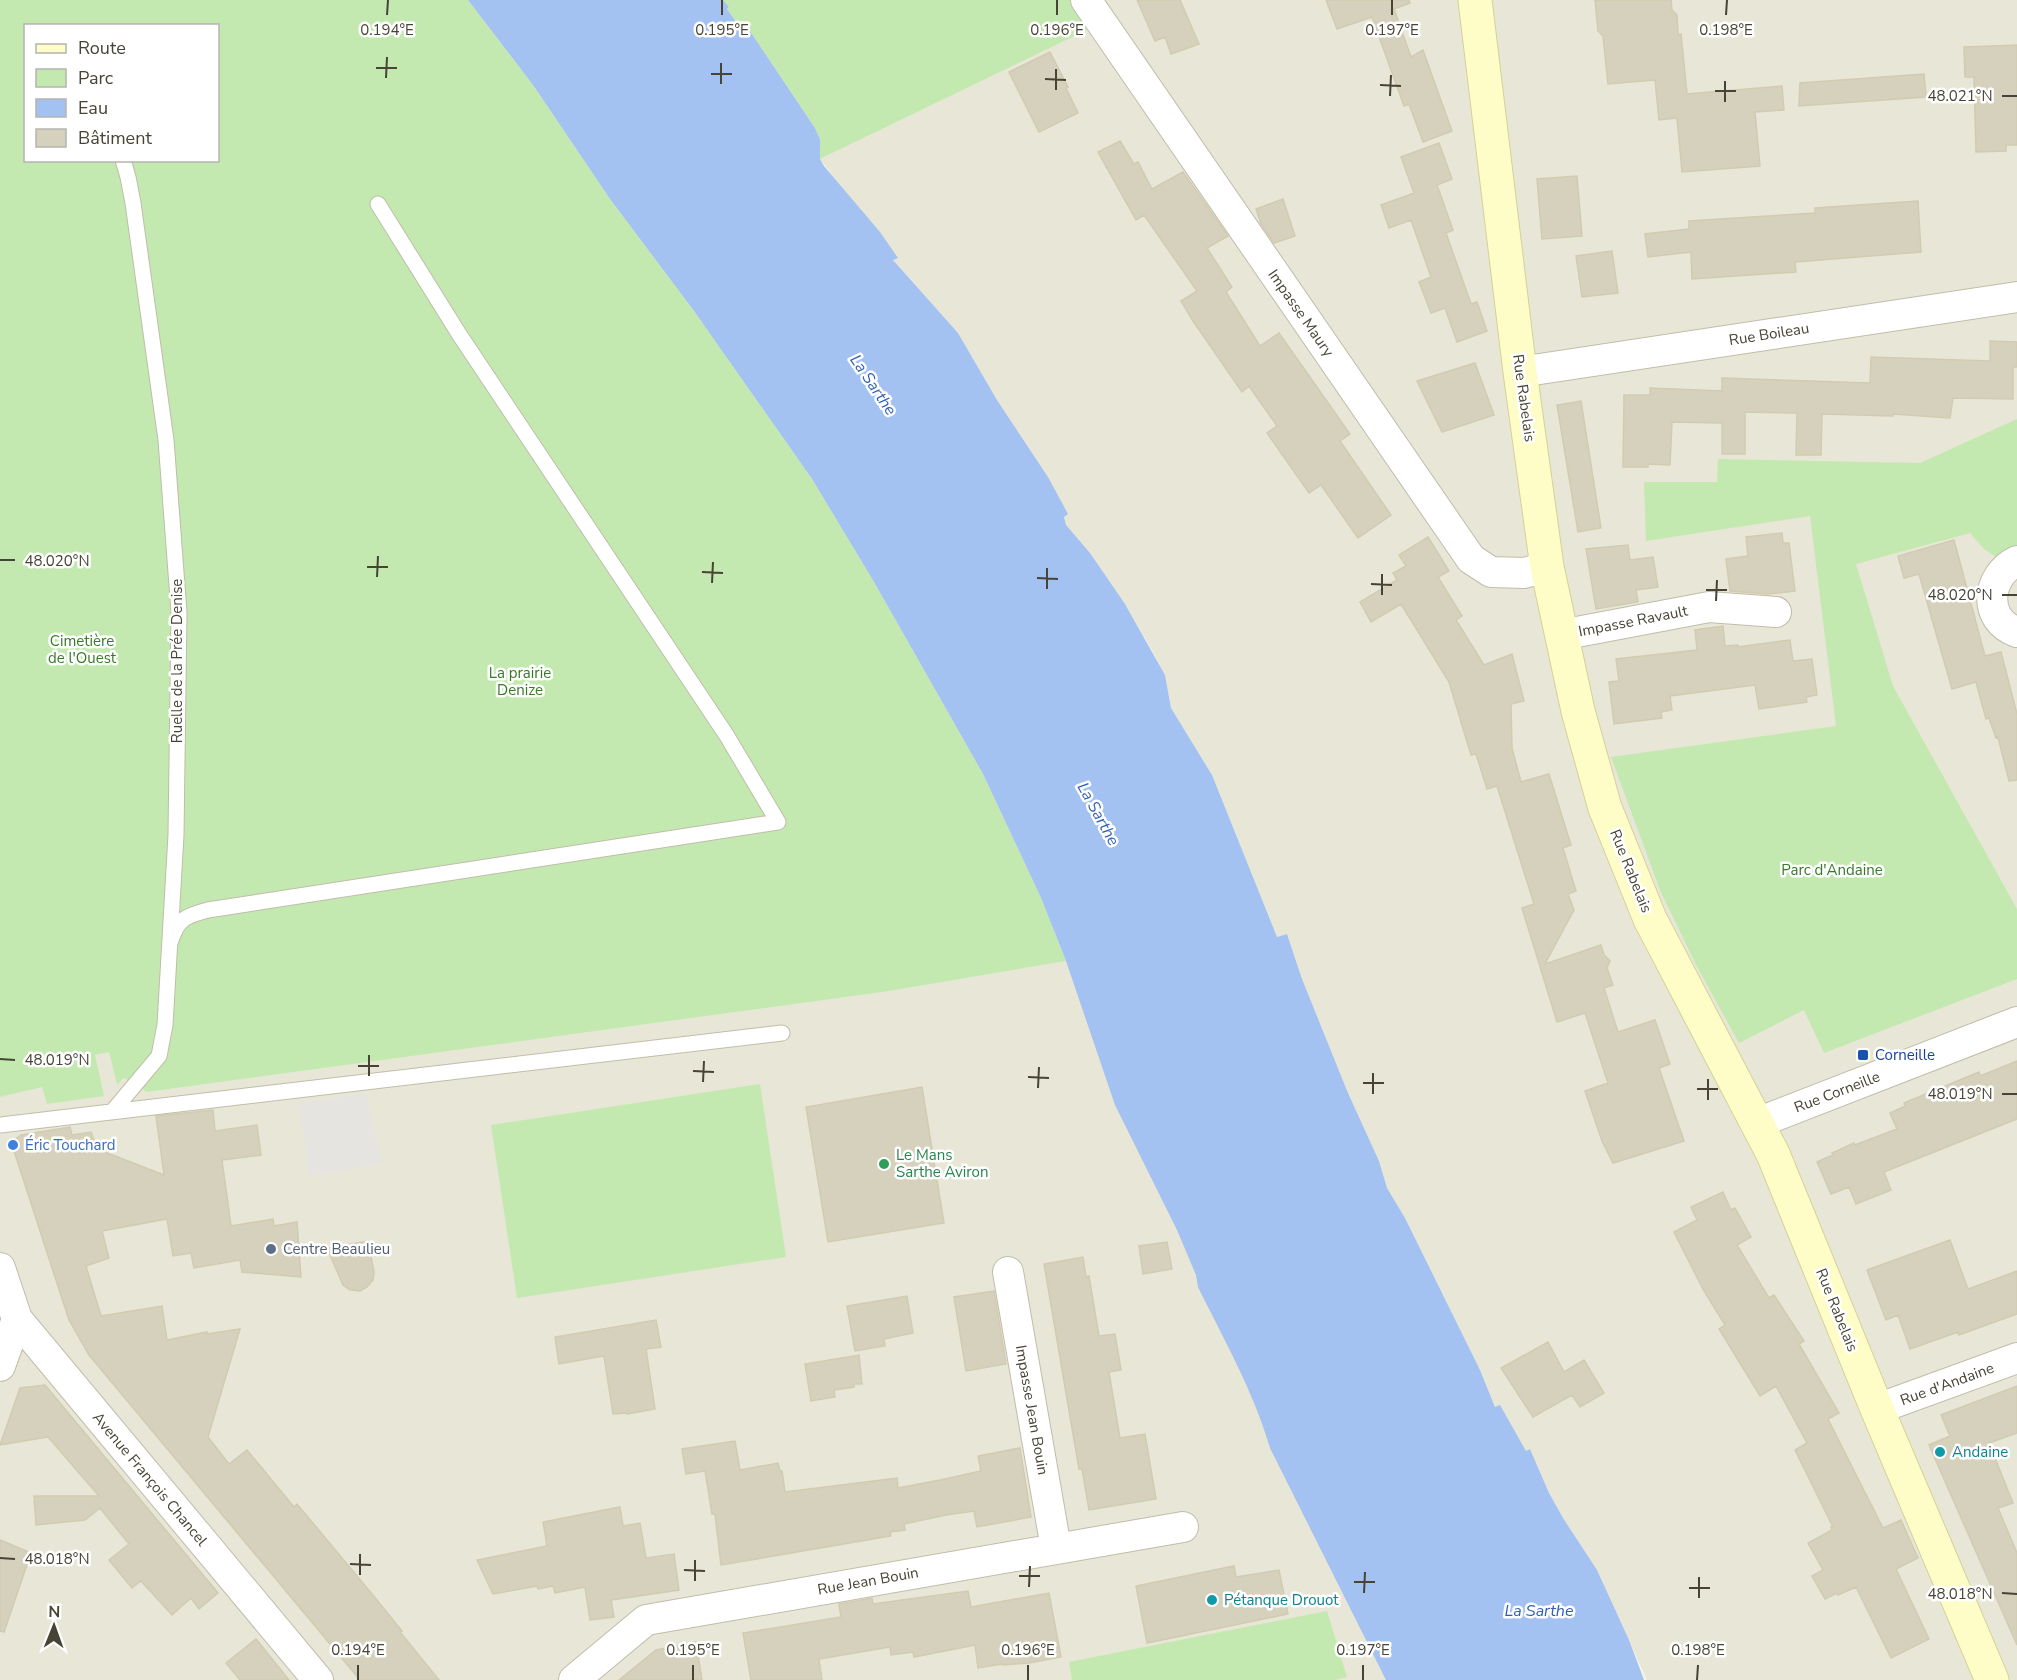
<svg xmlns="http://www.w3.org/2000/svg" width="2017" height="1680" viewBox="0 0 2017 1680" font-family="'Nunito Sans',sans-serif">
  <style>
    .residential { fill: #e8e6d6 }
    .green { fill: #c3e9b0; fill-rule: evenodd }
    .parking { fill: #e5e4e0 }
    .water { fill: #a3c1f1 }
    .building { fill: #d6d1bd; stroke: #d1cbb0; stroke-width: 1.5 }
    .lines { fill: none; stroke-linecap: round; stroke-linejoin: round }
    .lane-casing { stroke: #c0bdaa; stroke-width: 17 }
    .street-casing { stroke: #c0bdaa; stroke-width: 32 }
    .secondary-casing { stroke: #d4d197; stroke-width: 35 }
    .lane { stroke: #fff; stroke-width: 15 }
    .street { stroke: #fff; stroke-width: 30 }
    .secondary { stroke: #fffdc7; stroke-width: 33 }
    .ticks { fill: none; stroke: #474436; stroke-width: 2 }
    .transit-dot { fill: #1a4fb4; stroke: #fff; stroke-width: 2 }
    .shop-dot { fill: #3f7fe0; stroke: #fff; stroke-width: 2 }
    .leisure-dot { fill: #2e9e5b; stroke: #fff; stroke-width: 2 }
    .service-dot { fill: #5c6f8a; stroke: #fff; stroke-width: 2 }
    .culture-dot { fill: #0f9aa8; stroke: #fff; stroke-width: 2 }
    .labels { text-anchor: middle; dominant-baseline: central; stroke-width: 5; stroke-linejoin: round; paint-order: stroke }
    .street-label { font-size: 15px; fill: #474436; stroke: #fff }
    .park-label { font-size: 15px; fill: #367a28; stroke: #fff }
    .transit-label { font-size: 15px; fill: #164399; stroke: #fff; text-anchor: start }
    .shop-label { font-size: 15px; fill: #366cbe; stroke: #fff; text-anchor: start }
    .leisure-label { font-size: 15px; fill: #27864d; stroke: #fff; text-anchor: start }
    .service-label { font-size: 15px; fill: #4e5e75; stroke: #fff; text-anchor: start }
    .culture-label { font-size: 15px; fill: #0d838f; stroke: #fff; text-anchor: start }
    .water-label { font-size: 16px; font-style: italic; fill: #2e60b5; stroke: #fff }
    .ticks-label { font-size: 15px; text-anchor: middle; fill: #474436; stroke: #fff; stroke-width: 5; stroke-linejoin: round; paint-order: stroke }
  </style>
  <rect width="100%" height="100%" fill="#f4f3e8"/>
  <path class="residential" d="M 1086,0 L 2017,0 L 2017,1680 L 1647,1680 L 1597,1570 L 1563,1518 L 1549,1493 L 1530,1449 L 1526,1451 L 1500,1406 L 1495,1407 L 1480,1370 L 1405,1218 L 1387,1188 L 1379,1161 L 1348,1093 L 1302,979 L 1287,934 L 1277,937 L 1212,775 L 1171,708 L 1165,675 L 1152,650 L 1125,604 L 1090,553 L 1066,525 L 1064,517 L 1067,514 L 1048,477 L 997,400 L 958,333 L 893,260 L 897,258 L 820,159 L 1086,30 L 1071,6 Z
    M 1175,940 L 1500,1680 L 0,1680 L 0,1097 L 42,1086 L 103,1096 L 95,1055 L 109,1052 L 117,1085 L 124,1078 L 147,1092 L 883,992 L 1066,961 Z"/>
  <path class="green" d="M 0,0 L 468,0 L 533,85 L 610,199 L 694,311 L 812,479 L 874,582 L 983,774 L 1041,898 L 1066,961 L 883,992 L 147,1092 L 124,1078 L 117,1085 L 109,1052 L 95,1055 L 104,1096 L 47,1104 L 42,1087 L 0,1097 ZM 26,26 L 218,26 L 218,160 L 26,160 Z
    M 723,0 L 1086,0 L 1072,6 L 1087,30 L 820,159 L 820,139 L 815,128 L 750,31 L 744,35 L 727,9 L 729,7 Z
    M 2017,419 L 2017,555 L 2001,560 L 1984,549 L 1970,533 L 1856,564 L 1893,686 L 2017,909 L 2017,979 L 1824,1053 L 1804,1010 L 1739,1043 L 1695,963 L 1660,890 L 1611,757 L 1836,726 L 1810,516 L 1646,541 L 1644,482 L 1717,482 L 1718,459 L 1920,463 Z
    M 760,1084 L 786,1257 L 517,1298 L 491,1125 Z
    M 1327,1611 L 1347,1677 L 1334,1680 L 1072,1680 L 1069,1662 Z"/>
  <path class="parking" d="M 366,1094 L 382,1164 L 310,1176 L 299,1103 Z"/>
  <path class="water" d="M 468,0 L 723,0 L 729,7 L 727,9 L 744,34 L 750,31 L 815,128 L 820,139 L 820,159 L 824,166 L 880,232 L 898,258 L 893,260 L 958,333 L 997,400 L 1048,477 L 1068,514 L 1064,517 L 1066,525 L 1090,553 L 1125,604 L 1165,675 L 1171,708 L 1212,775 L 1277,937 L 1287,934 L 1302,979 L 1348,1093 L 1379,1161 L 1387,1188 L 1405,1218 L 1480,1370 L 1495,1407 L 1500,1405 L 1526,1451 L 1530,1449 L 1549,1493 L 1563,1518 L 1597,1570 L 1629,1640 L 1644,1680 L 1386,1680 L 1270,1448 C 1253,1390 1224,1340 1198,1287 L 1196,1275 L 1177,1230 L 1115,1105 L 1066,961 L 1041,898 L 983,774 L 874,582 L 812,479 L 694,311 L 610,199 L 533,85 Z"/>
  <path class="building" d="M 1137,0 L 1180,0 L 1199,44 L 1171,54 L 1165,37 L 1155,41 Z
    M 1326,0 L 1409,0 L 1410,3 L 1394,9 L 1411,57 L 1423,50 L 1452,131 L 1423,142 L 1409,104 L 1404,106 L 1372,17 L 1337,29 Z
    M 1595,0 L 1671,0 L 1672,10 L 1677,15 L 1678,35 L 1681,34 L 1687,94 L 1782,86 L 1784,110 L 1755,112 L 1760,166 L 1682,172 L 1677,118 L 1659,120 L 1655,80 L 1608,84 L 1603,36 L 1598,31 Z
    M 2017,45 L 2017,145 L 2006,145 L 2006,151 L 1976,152 L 1974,77 L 1965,77 L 1964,47 Z
    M 1050,52 L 1068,87 L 1066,88 L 1078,113 L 1039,132 L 1009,72 Z
    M 1924,74 L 1926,97 L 1799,106 L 1800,83 Z
    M 1120,141 L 1134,164 L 1138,162 L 1152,189 L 1183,172 L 1228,236 L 1207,248 L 1232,287 L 1226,292 L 1260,346 L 1279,333 L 1350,434 L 1340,441 L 1391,515 L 1358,538 L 1321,485 L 1309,493 L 1267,433 L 1277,426 L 1249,386 L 1242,392 L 1193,321 L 1181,301 L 1197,291 L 1144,215 L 1136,220 L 1098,152 Z
    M 1439,143 L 1452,179 L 1437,185 L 1453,230 L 1446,233 L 1471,304 L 1477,302 L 1487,331 L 1457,342 L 1445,308 L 1431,313 L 1419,282 L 1431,277 L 1411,220 L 1389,228 L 1381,205 L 1414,193 L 1401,157 Z
    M 1577,176 L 1582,236 L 1542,239 L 1537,179 Z
    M 1283,199 L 1295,236 L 1274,243 L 1261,224 L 1256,209 Z
    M 1918,201 L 1921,252 L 1795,262 L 1796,272 L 1692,279 L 1691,252 L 1648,257 L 1645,234 L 1689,229 L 1689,221 L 1815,213 L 1815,208 Z
    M 1612,251 L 1618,293 L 1582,297 L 1576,256 Z
    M 1990,341 L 2017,342 L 2017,367 L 2013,367 L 2013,399 L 1953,398 L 1950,418 L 1893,414 L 1893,416 L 1822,414 L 1821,455 L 1796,455 L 1797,413 L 1745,412 L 1745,454 L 1722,454 L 1722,423 L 1672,422 L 1670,465 L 1648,464 L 1648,467 L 1623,467 L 1624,395 L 1650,395 L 1650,388 L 1722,391 L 1722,378 L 1870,383 L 1871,357 L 1990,361 Z
    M 1475,363 L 1494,415 L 1442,432 L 1417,381 Z
    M 1581,401 L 1601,528 L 1578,532 L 1557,405 Z
    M 1782,533 L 1783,543 L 1789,543 L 1795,591 L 1768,594 L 1730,591 L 1726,559 L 1748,556 L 1746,537 Z
    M 1428,537 L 1449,571 L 1438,577 L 1462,616 L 1456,620 L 1484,665 L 1512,654 L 1524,701 L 1511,704 L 1512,748 L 1521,782 L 1549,774 L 1571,845 L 1563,848 L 1576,891 L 1568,894 L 1574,910 L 1545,964 L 1601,945 L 1604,955 L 1610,961 L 1607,968 L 1613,985 L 1604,988 L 1618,1032 L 1655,1020 L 1670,1064 L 1659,1068 L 1684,1141 L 1613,1163 L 1602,1141 L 1585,1091 L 1608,1083 L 1585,1013 L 1557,1022 L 1522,908 L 1534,904 L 1497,786 L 1487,789 L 1476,754 L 1471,755 L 1449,682 L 1401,604 L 1371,622 L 1360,602 L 1397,580 L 1393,573 L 1406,566 L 1399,555 Z
    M 1954,540 L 1985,656 L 2001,652 L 2017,714 L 2017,780 L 2009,781 L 1998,737 L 1996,738 L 1989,718 L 1986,719 L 1976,682 L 1952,689 L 1919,574 L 1904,578 L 1898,556 Z
    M 1628,545 L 1630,560 L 1653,557 L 1658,587 L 1636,590 L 1638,602 L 1596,609 L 1586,549 Z
    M 1723,626 L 1725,646 L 1738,645 L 1738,647 L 1790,640 L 1793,661 L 1812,659 L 1817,695 L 1806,697 L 1807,702 L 1759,709 L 1755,685 L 1670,696 L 1672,710 L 1661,712 L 1662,718 L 1614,724 L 1609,682 L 1619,681 L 1616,659 L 1697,650 L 1695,630 Z
    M 2017,1061 L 2017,1119 L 1884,1172 L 1891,1190 L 1856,1204 L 1849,1187 L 1831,1194 L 1817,1162 L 1833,1155 L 1832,1153 L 1854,1143 L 1855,1145 L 1897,1129 L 1890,1113 L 1905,1106 L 1904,1103 L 1979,1072 L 1980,1076 Z
    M 922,1087 L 944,1223 L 828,1242 L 806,1107 Z
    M 213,1110 L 215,1131 L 257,1125 L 261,1155 L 222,1160 L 231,1226 L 273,1219 L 274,1226 L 297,1222 L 301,1277 L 242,1272 L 240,1260 L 194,1268 L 191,1253 L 173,1256 L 167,1219 L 102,1231 L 109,1258 L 86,1266 L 101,1316 L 162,1306 L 167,1340 L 207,1332 L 207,1334 L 240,1329 L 208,1437 L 229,1464 L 247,1450 L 294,1507 L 297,1504 L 372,1594 L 402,1631 L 400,1632 L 439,1680 L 360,1680 L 89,1355 L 69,1320 L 13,1148 L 13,1141 L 21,1135 L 70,1127 L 72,1135 L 91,1132 L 97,1149 L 164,1175 L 156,1116 Z
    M 1723,1192 L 1731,1210 L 1735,1208 L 1751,1237 L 1737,1245 L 1769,1298 L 1774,1295 L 1804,1341 L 1799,1344 L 1839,1413 L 1828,1419 L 1883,1528 L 1901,1520 L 1918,1558 L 1896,1569 L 1929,1639 L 1891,1658 L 1856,1587 L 1838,1595 L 1837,1593 L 1825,1599 L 1812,1576 L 1823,1570 L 1808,1543 L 1832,1530 L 1831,1527 L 1833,1527 L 1795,1450 L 1807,1443 L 1776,1386 L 1760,1396 L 1719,1329 L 1725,1325 L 1704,1291 L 1674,1232 L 1697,1220 L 1691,1207 Z
    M 1950,1240 L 1968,1289 L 2017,1271 L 2017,1314 L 1959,1335 L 1958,1332 L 1910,1349 L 1898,1315 L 1886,1320 L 1867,1270 Z
    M 368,1241 L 374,1272 L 373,1280 L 367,1287 L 360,1291 L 350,1290 L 343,1285 L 327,1248 Z
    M 1167,1242 L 1172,1269 L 1143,1274 L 1139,1246 Z
    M 1083,1257 L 1086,1277 L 1089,1276 L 1099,1336 L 1115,1334 L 1121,1370 L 1109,1372 L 1120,1438 L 1145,1434 L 1156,1499 L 1089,1510 L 1082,1469 L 1079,1469 L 1044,1264 Z
    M 994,1291 L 1006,1364 L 966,1371 L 954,1297 Z
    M 907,1296 L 913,1333 L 884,1339 L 885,1346 L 855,1351 L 847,1306 Z
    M 656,1320 L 661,1347 L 646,1349 L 655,1409 L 627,1414 L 627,1413 L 613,1414 L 604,1356 L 559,1364 L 555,1337 Z
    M 1548,1342 L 1564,1372 L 1584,1360 L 1604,1393 L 1580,1407 L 1572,1395 L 1533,1417 L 1501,1368 Z
    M 859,1355 L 862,1384 L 854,1384 L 854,1387 L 834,1390 L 835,1397 L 811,1401 L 805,1364 Z
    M 45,1385 L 218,1593 L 199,1609 L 191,1598 L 172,1615 L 141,1581 L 132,1588 L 109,1560 L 129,1544 L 100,1508 L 85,1520 L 36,1525 L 34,1496 L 99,1496 L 48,1437 L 0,1445 L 20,1388 Z
    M 2017,1386 L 2017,1433 L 1989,1443 L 2013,1503 L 1998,1508 L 2017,1553 L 2017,1645 L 1929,1445 L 1950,1436 L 1941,1415 Z
    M 735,1441 L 740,1470 L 778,1463 L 780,1471 L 782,1471 L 785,1492 L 897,1478 L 898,1488 L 940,1480 L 981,1471 L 978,1456 L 1020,1448 L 1031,1517 L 977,1527 L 974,1511 L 946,1515 L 904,1524 L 905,1530 L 890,1532 L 891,1536 L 721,1565 L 715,1514 L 712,1514 L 705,1471 L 686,1474 L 682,1449 Z
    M 620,1507 L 623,1526 L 640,1523 L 646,1558 L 674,1554 L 679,1590 L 611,1600 L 614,1617 L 590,1620 L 585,1587 L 555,1593 L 553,1586 L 538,1589 L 537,1586 L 493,1594 L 477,1560 L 547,1546 L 543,1522 Z
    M 0,1540 L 31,1553 L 4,1632 L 0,1631 Z
    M 1234,1566 L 1236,1577 L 1279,1570 L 1288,1614 L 1147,1643 L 1136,1586 Z
    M 968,1591 L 971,1607 L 1049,1593 L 1061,1657 L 1029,1663 L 1003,1665 L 1002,1664 L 978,1668 L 975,1645 L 914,1657 L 913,1652 L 891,1655 L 890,1647 L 819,1659 L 822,1680 L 751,1680 L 743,1633 L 841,1617 L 839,1604 L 872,1598 L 873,1604 Z
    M 256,1639 L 289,1680 L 240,1680 L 226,1663 Z
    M 696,1642 L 702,1680 L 619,1680 L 656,1650 Z"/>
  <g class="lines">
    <g class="lane-casing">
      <path id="lane" d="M 170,943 C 177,920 184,916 208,910 L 778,822 L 727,736 L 459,334 L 378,204
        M 112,1112 L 159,1056 L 165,1025 L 176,835 L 179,612 L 166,440 L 133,203 L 128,177 L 123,160
        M 0,1125 L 782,1033"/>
    </g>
    <g class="street-casing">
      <path id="street" d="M 1086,0 L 1471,559 L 1491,572 L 1524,573 L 1547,567
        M 1520,372 L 2017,297
        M 2017,561 C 1986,576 1982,620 2017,632
        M 1561,635 L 1709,607 L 1776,612
        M 1757,1123 L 2017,1022
        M 0,1268 L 17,1319 L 318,1680
        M 1008,1272 L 1056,1548
        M 0,1366 L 17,1319
        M 1877,1409 L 2017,1358
        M 574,1680 L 646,1620 L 1183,1527"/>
    </g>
    <g class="secondary-casing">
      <path id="secondary" d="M 1475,0 L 1520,372 L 1547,567 L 1578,711 L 1605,808 L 1650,919 L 1773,1154 L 1877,1409 L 1992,1680"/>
    </g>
    <use href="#lane" class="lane"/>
    <use href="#street" class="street"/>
    <use href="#secondary" class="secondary"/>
  </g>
  <path class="ticks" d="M 387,15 L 388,0M 722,15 L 722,0M 1057,15 L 1057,0M 1392,15 L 1392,0M 1726,15 L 1727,0M 376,68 L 397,68M 711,74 L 732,74M 386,78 L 387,57M 1045,79 L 1066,80M 721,84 L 721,63M 1380,85 L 1401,86M 1056,90 L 1056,69M 1715,91 L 1736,91M 1390,96 L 1391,75M 2002,96 L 2017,96M 1725,102 L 1725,81M 0,560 L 15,560M 367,567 L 388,567M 702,572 L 723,573M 377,577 L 378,556M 1037,578 L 1058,579M 712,583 L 713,562M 1371,584 L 1392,585M 1047,589 L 1047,568M 1706,590 L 1727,590M 1382,595 L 1382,574M 2002,595 L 2017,595M 1716,601 L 1717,580M 0,1059 L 15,1060M 358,1066 L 379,1066M 693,1071 L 714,1072M 369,1076 L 369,1055M 1028,1077 L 1049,1078M 703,1082 L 704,1061M 1363,1083 L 1384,1083M 1038,1088 L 1039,1067M 1697,1089 L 1718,1089M 1373,1094 L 1373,1073M 2002,1094 L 2017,1094M 1708,1100 L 1708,1079M 0,1558 L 15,1559M 350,1564 L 371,1565M 684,1570 L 705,1571M 360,1575 L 360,1554M 1019,1576 L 1040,1576M 695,1581 L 695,1560M 1354,1582 L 1375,1582M 1029,1587 L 1030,1566M 1689,1588 L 1710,1588M 1364,1593 L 1365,1572M 2002,1593 L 2017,1594M 1699,1598 L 1699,1577M 358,1680 L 358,1665M 693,1680 L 693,1665M 1028,1680 L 1028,1665M 1363,1680 L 1363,1665M 1697,1680 L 1698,1665"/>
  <rect class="transit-dot" x="1857" y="1049" width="12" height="12" rx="3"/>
  <circle class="shop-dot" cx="13" cy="1145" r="6"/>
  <circle class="leisure-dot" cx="884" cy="1164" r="6"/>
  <circle class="service-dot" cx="271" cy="1249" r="6"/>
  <g class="culture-dot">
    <circle cx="1940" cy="1452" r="6"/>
    <circle cx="1212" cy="1600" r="6"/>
  </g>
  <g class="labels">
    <g class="street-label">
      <text transform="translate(1301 313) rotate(55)">Impasse Maury</text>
      <text transform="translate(1769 334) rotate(-9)">Rue Boileau</text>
      <text transform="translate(1524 398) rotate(82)">Rue Rabelais</text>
      <text transform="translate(1633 621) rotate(-11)">Impasse Ravault</text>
      <text transform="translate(177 661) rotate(-90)">Ruelle de la Prée Denise</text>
      <text transform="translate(1631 871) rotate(68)">Rue Rabelais</text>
      <text transform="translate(1837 1092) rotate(-21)">Rue Corneille</text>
      <text transform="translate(1837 1310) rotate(68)">Rue Rabelais</text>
      <text transform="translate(1947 1384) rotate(-20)">Rue d'Andaine</text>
      <text transform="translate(1032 1410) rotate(80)">Impasse Jean Bouin</text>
      <text transform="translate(150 1479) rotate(50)">Avenue François Chancel</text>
      <text transform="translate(868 1581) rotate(-10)">Rue Jean Bouin</text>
    </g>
    <g class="park-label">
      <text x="82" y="641">Cimetière<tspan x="82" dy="17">de l'Ouest</tspan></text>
      <text x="520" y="673">La prairie<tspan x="520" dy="17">Denize</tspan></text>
      <text x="1832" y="870">Parc d'Andaine</text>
    </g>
    <g class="transit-label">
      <text x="1875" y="1055">Corneille</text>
    </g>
    <g class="shop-label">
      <text x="25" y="1145">Éric Touchard</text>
    </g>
    <g class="leisure-label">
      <text x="896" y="1155">Le Mans<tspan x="896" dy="17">Sarthe Aviron</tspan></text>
    </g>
    <g class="service-label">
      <text x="283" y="1249">Centre Beaulieu</text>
    </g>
    <g class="culture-label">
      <text x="1952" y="1452">Andaine</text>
      <text x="1224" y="1600">Pétanque Drouot</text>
    </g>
    <g class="water-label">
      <text transform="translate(873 385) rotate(56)">La Sarthe</text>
      <text transform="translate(1098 814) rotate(61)">La Sarthe</text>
      <text x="1539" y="1611">La Sarthe</text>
    </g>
  </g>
  <g class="ticks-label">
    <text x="387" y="35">0.194°E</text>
    <text x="722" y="35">0.195°E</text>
    <text x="1057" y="35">0.196°E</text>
    <text x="1392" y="35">0.197°E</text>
    <text x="1726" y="35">0.198°E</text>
    <text x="1960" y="101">48.021°N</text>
    <text x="57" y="566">48.020°N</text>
    <text x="1960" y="600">48.020°N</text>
    <text x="57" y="1065">48.019°N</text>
    <text x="1960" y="1099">48.019°N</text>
    <text x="57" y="1564">48.018°N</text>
    <text x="1960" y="1599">48.018°N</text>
    <text x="358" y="1655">0.194°E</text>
    <text x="693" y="1655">0.195°E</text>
    <text x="1028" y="1655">0.196°E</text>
    <text x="1363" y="1655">0.197°E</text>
    <text x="1698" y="1655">0.198°E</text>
  </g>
  <rect x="24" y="24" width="195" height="138" fill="#ffffff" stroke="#b5b4af" stroke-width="1.5"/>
  <rect x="36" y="44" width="30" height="9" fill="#fffdc7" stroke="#b5b4af" stroke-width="1.5"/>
  <text x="78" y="54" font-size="18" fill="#474436">Route</text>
  <rect x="36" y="69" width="30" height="18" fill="#c3e9b0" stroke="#b5b4af" stroke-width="1.5"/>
  <text x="78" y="84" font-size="18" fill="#474436">Parc</text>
  <rect x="36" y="99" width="30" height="18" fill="#a3c1f1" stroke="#b5b4af" stroke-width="1.5"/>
  <text x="78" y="114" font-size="18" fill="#474436">Eau</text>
  <rect x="36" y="129" width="30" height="18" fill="#d6d1bd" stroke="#b5b4af" stroke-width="1.5"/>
  <text x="78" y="144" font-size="18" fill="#474436">Bâtiment</text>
  <g transform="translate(54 1626) rotate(1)" stroke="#ffffff" stroke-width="4.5" paint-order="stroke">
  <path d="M0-4.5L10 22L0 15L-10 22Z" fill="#474436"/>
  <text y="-9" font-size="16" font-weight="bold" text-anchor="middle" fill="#474436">N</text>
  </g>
</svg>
